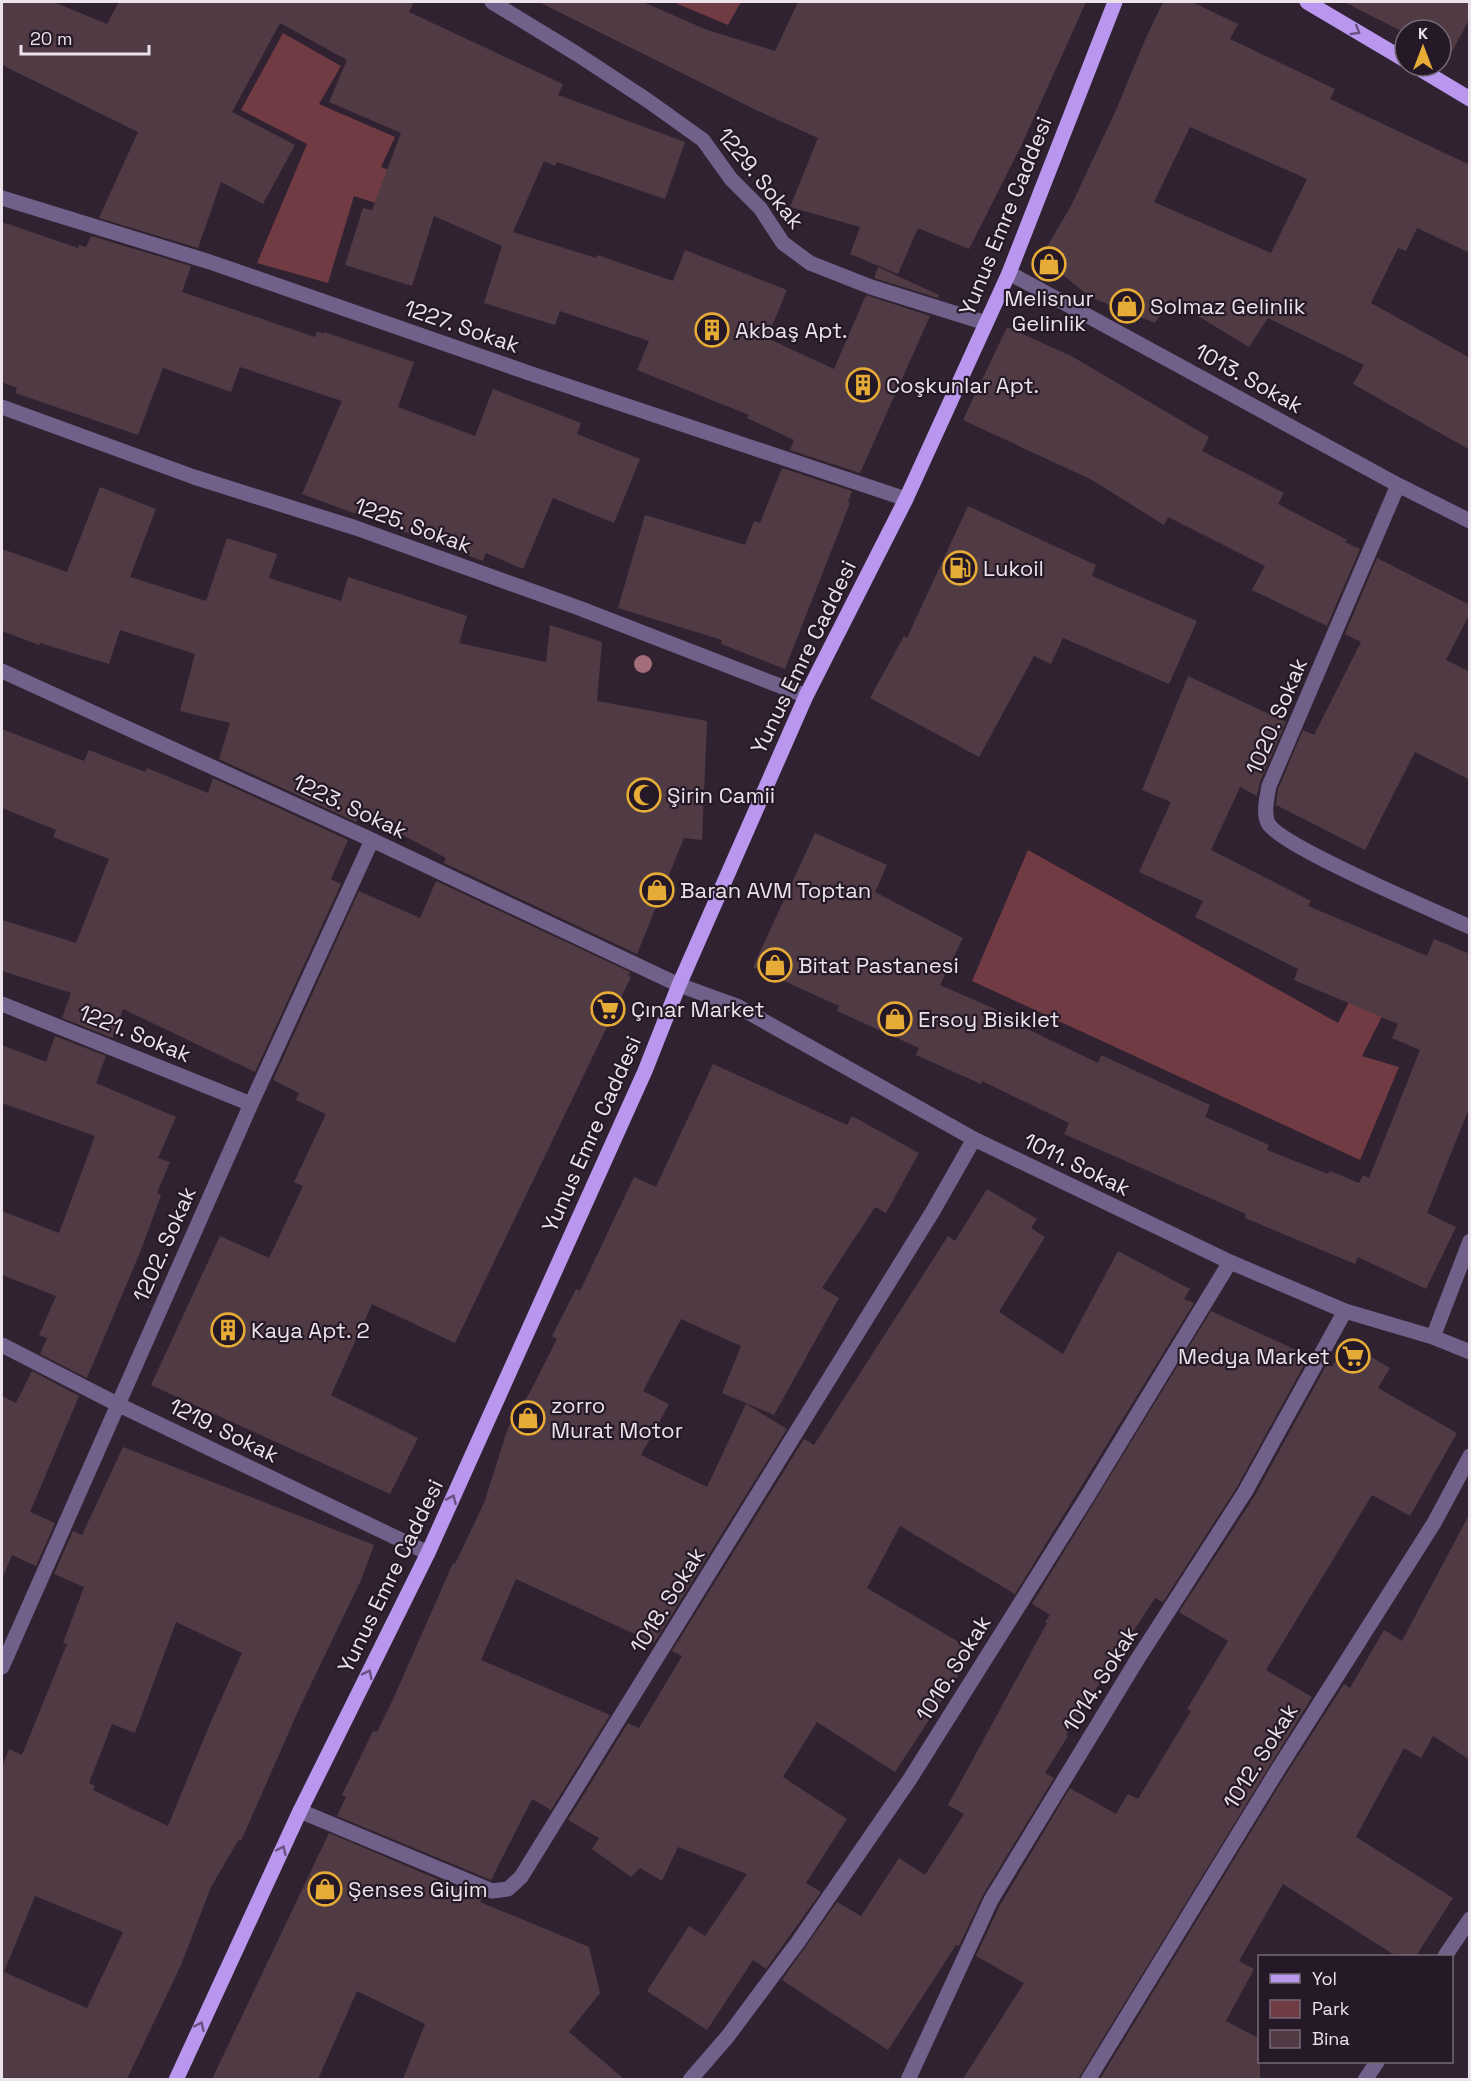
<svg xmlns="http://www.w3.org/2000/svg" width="1471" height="2081" viewBox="0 0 1471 2081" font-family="'Space Grotesk',sans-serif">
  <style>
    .green { fill: #713b43 }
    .building { fill: #503b45; fill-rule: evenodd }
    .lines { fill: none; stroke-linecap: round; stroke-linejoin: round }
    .minor { stroke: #70608a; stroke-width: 15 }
    .major { stroke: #b997ee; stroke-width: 15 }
    .tree { fill: #a16e7a }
    .oneway { stroke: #685281 }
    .labels { text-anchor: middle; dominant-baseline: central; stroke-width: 4.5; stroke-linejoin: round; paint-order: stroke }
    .street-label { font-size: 22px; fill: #ebe2eb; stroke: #261927 }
    .poi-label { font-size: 22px; fill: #ebe2eb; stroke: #261927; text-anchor: start }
  </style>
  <rect width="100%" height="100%" fill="#302231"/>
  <path class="green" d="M 673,2 L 741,2 L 728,25 Z
    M 283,33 L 341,66 L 319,104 L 395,137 L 381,167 L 414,179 L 403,212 L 354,196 L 328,283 L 257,263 L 307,144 L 241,110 Z
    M 1028,850 L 1338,1023 L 1367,968 L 1401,979 L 1362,1056 L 1399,1067 L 1360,1160 L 972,981 Z"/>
  <path class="building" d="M 2,2 L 54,2 L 107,24 L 119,2 L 414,2 L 409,12 L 563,84 L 558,95 L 685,142 L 665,199 L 557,162 L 555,166 L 544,161 L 513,232 L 596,258 L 597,255 L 673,281 L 685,250 L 787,290 L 767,338 L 834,369 L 866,295 L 930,316 L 860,473 L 790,450 L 794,440 L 747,418 L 749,415 L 637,370 L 649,341 L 560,311 L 555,325 L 484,303 L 502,246 L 434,216 L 412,286 L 345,265 L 363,208 L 372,210 L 401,133 L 329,102 L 347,60 L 280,23 L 232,112 L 295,145 L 263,204 L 221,182 L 198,248 L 99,218 L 138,132 L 2,65 Z
    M 539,2 L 643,2 L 707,30 L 775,51 L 798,2 L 1086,2 L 1022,144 L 969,249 L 918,228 L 898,274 L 850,254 L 860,227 L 790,207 L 818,138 L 756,110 Z
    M 1163,2 L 1192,2 L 1238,24 L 1230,39 L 1335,89 L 1330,99 L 1470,165 L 1470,253 L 1417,228 L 1406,251 L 1398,248 L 1371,303 L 1470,358 L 1470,450 L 1353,384 L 1364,365 L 1268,318 L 1249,347 L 1170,299 L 1155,323 L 1090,297 L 1041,257 L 1071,206 L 1116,110 L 1145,40 ZM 1190,127 L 1307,179 L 1271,253 L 1154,202 Z
    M 1344,2 L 1470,2 L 1470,18 L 1449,57 L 1441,52 L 1441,30 L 1405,30 L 1405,33 Z
    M 2,222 L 78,248 L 79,245 L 86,247 L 91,236 L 191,266 L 182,292 L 315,337 L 317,331 L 324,334 L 324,332 L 414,362 L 398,407 L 475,436 L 493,389 L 581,423 L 577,434 L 640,459 L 614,523 L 553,498 L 523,569 L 486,553 L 483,561 L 302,494 L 342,401 L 240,367 L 231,392 L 163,368 L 138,435 L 15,393 L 17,388 L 2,382 Z
    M 878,267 L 939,295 L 938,298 L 874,278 Z
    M 1007,327 L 1073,357 L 1209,437 L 1202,451 L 1284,493 L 1278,504 L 1347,540 L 1345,542 L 1360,549 L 1327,626 L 1252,590 L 1265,566 L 1168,517 L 1164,525 L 1092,480 L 963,420 Z
    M 782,468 L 852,491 L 848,502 L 850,503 L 785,669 L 721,644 L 722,640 L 618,608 L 645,515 L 745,545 L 754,521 L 760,523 Z
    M 100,487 L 156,509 L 130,577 L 206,601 L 227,538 L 277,554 L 269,578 L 341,601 L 348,577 L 467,616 L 459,643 L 546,662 L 550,625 L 602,642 L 597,701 L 707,721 L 702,840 L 684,838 L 637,954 L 444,863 L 446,858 L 359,812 L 356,822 L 219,759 L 230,723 L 180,711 L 195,654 L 120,630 L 109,664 L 40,643 L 39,645 L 2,631 L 2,549 L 67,572 Z
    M 968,506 L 1096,565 L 1092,576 L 1197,621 L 1169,684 L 1063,638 L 1051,664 L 1034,656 L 979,757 L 870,698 L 904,636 L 907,638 Z
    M 1377,558 L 1470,605 L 1470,613 L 1446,660 L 1470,672 L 1470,780 L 1415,752 L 1365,850 L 1276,805 L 1278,789 L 1303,730 L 1314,735 L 1361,642 L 1345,634 Z
    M 1188,676 L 1286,722 L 1260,782 L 1257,796 L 1240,787 L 1211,850 L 1311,901 L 1308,906 L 1427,956 L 1434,939 L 1470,954 L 1470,1106 L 1427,1213 L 1456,1227 L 1426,1289 L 1358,1257 L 1355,1264 L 1245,1218 L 1246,1214 L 1064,1134 L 1069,1123 L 982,1081 L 981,1084 L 916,1055 L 919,1048 L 837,1011 L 839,1006 L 753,967 L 815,833 L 887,865 L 875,892 L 963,938 L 940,985 L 1011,1016 L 1009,1020 L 1098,1063 L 1101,1055 L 1210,1105 L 1205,1117 L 1269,1145 L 1267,1150 L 1328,1174 L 1330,1171 L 1359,1183 L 1363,1175 L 1369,1178 L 1420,1050 L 1392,1038 L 1398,1024 L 1294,980 L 1298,969 L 1195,917 L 1203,901 L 1139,872 L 1171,802 L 1142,790 Z
    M 2,729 L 84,761 L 89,750 L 145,772 L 147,768 L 208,793 L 213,778 L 348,840 L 331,879 L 341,884 L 255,1072 L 123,1009 L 113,1038 L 62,1018 L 71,993 L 2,971 L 2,920 L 76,943 L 109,859 L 53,837 L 56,830 L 2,808 Z
    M 436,881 L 630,972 L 628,976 L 631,977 L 455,1343 L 372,1304 L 331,1395 L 418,1438 L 390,1494 L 151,1385 L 220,1236 L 269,1258 L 303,1186 L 294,1182 L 326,1114 L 296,1100 L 299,1093 L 273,1080 L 359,891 L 420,918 Z
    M 55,1036 L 106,1056 L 96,1083 L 176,1117 L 158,1158 L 170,1162 L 157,1193 L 161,1195 L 141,1250 L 87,1378 L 40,1354 L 47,1338 L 39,1335 L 56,1296 L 2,1275 L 2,1211 L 59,1233 L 95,1136 L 2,1103 L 2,1045 L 46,1062 Z
    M 713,1064 L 847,1125 L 852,1116 L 919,1153 L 886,1213 L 875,1207 L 822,1288 L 839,1298 L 774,1415 L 722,1393 L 741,1346 L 681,1319 L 643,1391 L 669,1404 L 641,1455 L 707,1487 L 746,1404 L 787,1429 L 654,1643 L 516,1579 L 481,1660 L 610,1715 L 551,1810 L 532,1799 L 491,1880 L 337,1816 L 346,1797 L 342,1795 L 373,1731 L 377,1732 L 395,1695 L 453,1563 L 455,1564 L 484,1503 L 508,1428 L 530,1392 L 557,1339 L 552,1336 L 576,1289 L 580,1291 L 634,1177 L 656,1187 Z
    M 987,1189 L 1037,1219 L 1031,1228 L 1045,1237 L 999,1312 L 1063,1354 L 1118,1251 L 1190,1289 L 1184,1299 L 1194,1303 L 1015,1594 L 900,1526 L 867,1588 L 974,1651 L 895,1772 L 817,1722 L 783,1777 L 847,1819 L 806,1883 L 821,1892 L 766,1969 L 753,1960 L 707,2030 L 647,1991 L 689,1926 L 705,1936 L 747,1874 L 678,1847 L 662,1881 L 640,1868 L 631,1877 L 592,1849 L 599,1838 L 568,1820 L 628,1723 L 639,1728 L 682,1656 L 672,1651 L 804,1439 L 814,1445 L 948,1236 L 955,1241 Z
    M 1211,1311 L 1309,1356 L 1237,1487 L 1163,1602 L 1155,1598 L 1066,1735 L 1068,1736 L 1045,1773 L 1054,1778 L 983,1895 L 959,1946 L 956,1945 L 888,2050 L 782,1980 L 837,1902 L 861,1916 L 899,1858 L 925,1875 L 964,1814 L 948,1805 L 1047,1623 L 1045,1622 L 1050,1615 L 1032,1604 Z
    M 1347,1343 L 1390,1368 L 1378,1388 L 1457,1433 L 1410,1516 L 1372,1495 L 1266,1670 L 1312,1697 L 1078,2079 L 963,2079 L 1024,1983 L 976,1956 L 1000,1905 L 1070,1788 L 1116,1814 L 1128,1794 L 1138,1799 L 1191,1711 L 1187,1709 L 1228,1641 L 1179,1612 L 1254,1497 L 1327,1364 L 1332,1367 Z
    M 32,1371 L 79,1396 L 30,1512 L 55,1523 L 36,1566 L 12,1555 L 2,1579 L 2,1396 L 16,1403 Z
    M 123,1447 L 374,1545 L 361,1580 L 299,1709 L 241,1841 L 239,1839 L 211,1887 L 181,1965 L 127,2079 L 2,2079 L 2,1767 L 9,1749 L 22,1755 L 67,1644 L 63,1643 L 84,1587 L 54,1574 L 73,1531 L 82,1535 ZM 176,1622 L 242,1653 L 212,1719 L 168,1826 L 93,1790 L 95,1786 L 89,1783 L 112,1724 L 135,1733 ZM 35,1896 L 123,1932 L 87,2008 L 4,1972 Z
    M 1470,1513 L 1470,1760 L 1433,1736 L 1421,1758 L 1404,1748 L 1356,1837 L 1453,1898 L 1416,1956 L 1396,1956 L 1283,1884 L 1239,1961 L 1254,1969 L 1226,2021 L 1260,2039 L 1260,2079 L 1100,2079 L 1285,1776 L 1344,1684 L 1350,1688 L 1384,1630 L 1402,1641 Z
    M 329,1833 L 482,1898 L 480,1902 L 589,1947 L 600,1993 L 569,2032 L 624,2079 L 403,2079 L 425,2024 L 357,1991 L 318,2079 L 212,2079 Z"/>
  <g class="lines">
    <path class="minor" d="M 492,2 L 577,54 L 647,100 L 703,140 L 731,179 L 760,208 L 783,243 L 810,263 L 871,287 L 986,323
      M 2,198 L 210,262 L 529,373 L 906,499
      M 1009,273 L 1398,485 L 1470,521
      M 2,407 L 194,477 L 356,528 L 579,608 L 806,696
      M 1398,485 L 1269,786 C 1267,797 1263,813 1268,823 C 1279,846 1438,912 1470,927
      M 2,671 L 372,840 L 679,985 L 737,1006 L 974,1139 L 1230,1262 L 1345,1311 L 1433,1337 L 1470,1352
      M 2,1004 L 251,1104
      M 1433,1337 L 1470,1241
      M 2,1345 L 117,1404 L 428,1553
      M 2,1667 L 251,1104 L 372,840
      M 300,1811 L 492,1891 L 508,1889 L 521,1877 L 933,1211 L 974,1139
      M 1445,1956 L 1470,1919
      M 690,2080 L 728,2036 L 798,1942 L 910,1779 L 1087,1497 L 1230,1262
      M 908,2080 L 991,1900 L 1137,1660 L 1245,1492 L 1345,1311
      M 1088,2080 L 1277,1771 L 1434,1523 L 1470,1456
      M 1365,2080 L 1377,2062"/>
    <path class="major" d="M 1307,2 L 1405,60
      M 1415,66 L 1470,99
      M 176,2080 L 300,1811 L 428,1553 L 645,1071 L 679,985 L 806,696 L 906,499 L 1009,273 L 1115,2"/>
  </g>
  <circle class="tree" cx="643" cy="664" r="9"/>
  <defs><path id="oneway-chevron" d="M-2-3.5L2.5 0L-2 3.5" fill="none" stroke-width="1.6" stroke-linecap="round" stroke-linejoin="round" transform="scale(1.5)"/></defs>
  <g class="oneway">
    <use href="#oneway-chevron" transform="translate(1356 31) rotate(31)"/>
    <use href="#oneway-chevron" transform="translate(452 1499) rotate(-66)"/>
    <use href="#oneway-chevron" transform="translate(368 1674) rotate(-64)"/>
    <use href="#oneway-chevron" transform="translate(282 1850) rotate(-65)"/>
    <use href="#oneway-chevron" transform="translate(200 2026) rotate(-65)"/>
  </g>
  <defs>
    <g id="shop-ring" transform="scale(1.725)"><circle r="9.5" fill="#261927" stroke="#e6ac36" stroke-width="1.5"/><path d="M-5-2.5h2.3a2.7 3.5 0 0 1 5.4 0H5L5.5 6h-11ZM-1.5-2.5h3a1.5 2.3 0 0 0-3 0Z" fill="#e6ac36"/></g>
    <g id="building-ring" transform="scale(1.725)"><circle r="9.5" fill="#261927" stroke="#e6ac36" stroke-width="1.5"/><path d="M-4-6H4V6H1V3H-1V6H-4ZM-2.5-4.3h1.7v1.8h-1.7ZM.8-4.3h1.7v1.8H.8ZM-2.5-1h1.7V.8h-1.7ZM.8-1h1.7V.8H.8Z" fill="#e6ac36"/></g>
    <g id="fuel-ring" transform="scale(1.725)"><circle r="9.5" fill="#261927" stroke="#e6ac36" stroke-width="1.5"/><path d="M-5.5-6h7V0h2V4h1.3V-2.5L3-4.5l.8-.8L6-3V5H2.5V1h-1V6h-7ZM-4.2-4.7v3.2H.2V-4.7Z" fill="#e6ac36"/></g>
    <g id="mosque-ring" transform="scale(1.725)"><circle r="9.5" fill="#261927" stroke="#e6ac36" stroke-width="1.5"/><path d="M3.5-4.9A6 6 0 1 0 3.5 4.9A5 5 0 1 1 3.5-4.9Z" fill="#e6ac36"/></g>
    <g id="supermarket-ring" transform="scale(1.725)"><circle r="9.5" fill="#261927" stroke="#e6ac36" stroke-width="1.5"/><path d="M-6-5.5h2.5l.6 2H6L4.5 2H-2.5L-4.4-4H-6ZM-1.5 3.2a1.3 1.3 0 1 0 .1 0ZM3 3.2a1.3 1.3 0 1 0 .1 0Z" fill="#e6ac36"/></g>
  </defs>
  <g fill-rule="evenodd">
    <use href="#shop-ring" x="1049" y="264"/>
    <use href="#shop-ring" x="1127" y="306"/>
    <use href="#building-ring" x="712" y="330"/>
    <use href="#building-ring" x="863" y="385"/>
    <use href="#fuel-ring" x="960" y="568"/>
    <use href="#mosque-ring" x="644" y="795"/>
    <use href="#shop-ring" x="657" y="890"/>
    <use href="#shop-ring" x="775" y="965"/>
    <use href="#supermarket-ring" x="608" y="1009"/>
    <use href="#shop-ring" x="895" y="1019"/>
    <use href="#building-ring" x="228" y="1330"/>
    <use href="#supermarket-ring" x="1353" y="1356"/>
    <use href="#shop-ring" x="528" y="1418"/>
    <use href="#shop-ring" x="325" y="1889"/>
  </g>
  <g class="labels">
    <g class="street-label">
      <text transform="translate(761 178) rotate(51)">1229. Sokak</text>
      <text transform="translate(1005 216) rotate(-68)">Yunus Emre Caddesi</text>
      <text transform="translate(462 326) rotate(19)">1227. Sokak</text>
      <text transform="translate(1249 378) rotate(29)">1013. Sokak</text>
      <text transform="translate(413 525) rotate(20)">1225. Sokak</text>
      <text transform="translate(803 657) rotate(-64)">Yunus Emre Caddesi</text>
      <text transform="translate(1276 716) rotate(-67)">1020. Sokak</text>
      <text transform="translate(350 806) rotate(25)">1223. Sokak</text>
      <text transform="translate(135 1033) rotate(22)">1221. Sokak</text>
      <text transform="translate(591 1134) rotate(-66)">Yunus Emre Caddesi</text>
      <text transform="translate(1077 1164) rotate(26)">1011. Sokak</text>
      <text transform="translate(164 1244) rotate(-66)">1202. Sokak</text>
      <text transform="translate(224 1430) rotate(26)">1219. Sokak</text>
      <text transform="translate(390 1576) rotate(-64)">Yunus Emre Caddesi</text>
      <text transform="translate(667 1600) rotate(-58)">1018. Sokak</text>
      <text transform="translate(953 1668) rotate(-58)">1016. Sokak</text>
      <text transform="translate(1100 1679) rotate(-58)">1014. Sokak</text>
      <text transform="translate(1260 1756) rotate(-58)">1012. Sokak</text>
    </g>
    <g class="poi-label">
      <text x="1049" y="298" text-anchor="middle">Melisnur<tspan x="1049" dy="25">Gelinlik</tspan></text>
      <text x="1150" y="306">Solmaz Gelinlik</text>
      <text x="735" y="330">Akbaş Apt.</text>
      <text x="886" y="385">Coşkunlar Apt.</text>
      <text x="983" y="568">Lukoil</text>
      <text x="667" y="795">Şirin Camii</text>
      <text x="680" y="890">Baran AVM Toptan</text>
      <text x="798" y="965">Bitat Pastanesi</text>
      <text x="631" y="1009">Çınar Market</text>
      <text x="918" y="1019">Ersoy Bisiklet</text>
      <text x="251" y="1330">Kaya Apt. 2</text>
      <text x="1330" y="1356" text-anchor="end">Medya Market</text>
      <text x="551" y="1405">zorro<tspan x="551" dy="25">Murat Motor</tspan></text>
      <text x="348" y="1889">Şenses Giyim</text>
    </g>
  </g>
  <rect width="1471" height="2081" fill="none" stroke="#ebe2eb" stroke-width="6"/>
  <rect x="1258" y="1955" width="195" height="108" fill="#261927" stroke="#756975" stroke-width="1.5"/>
  <rect x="1270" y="1974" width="30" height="9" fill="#b997ee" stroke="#756975" stroke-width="1.5"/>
  <text x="1312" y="1985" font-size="18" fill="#ebe2eb">Yol</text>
  <rect x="1270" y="2000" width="30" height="18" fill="#713b43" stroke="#756975" stroke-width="1.5"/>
  <text x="1312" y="2015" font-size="18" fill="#ebe2eb">Park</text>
  <rect x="1270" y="2030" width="30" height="18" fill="#503b45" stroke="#756975" stroke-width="1.5"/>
  <text x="1312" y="2045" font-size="18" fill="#ebe2eb">Bina</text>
  <g transform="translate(1423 48)"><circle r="28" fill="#261927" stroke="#756975" stroke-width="1.5"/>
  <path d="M0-4.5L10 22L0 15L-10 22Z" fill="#e6ac36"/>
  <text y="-9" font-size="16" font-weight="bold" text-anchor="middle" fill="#ebe2eb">K</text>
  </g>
  <path d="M21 45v9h128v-9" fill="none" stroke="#ebe2eb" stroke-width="3"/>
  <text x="30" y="45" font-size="18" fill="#ebe2eb" stroke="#261927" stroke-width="4.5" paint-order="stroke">20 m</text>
</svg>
